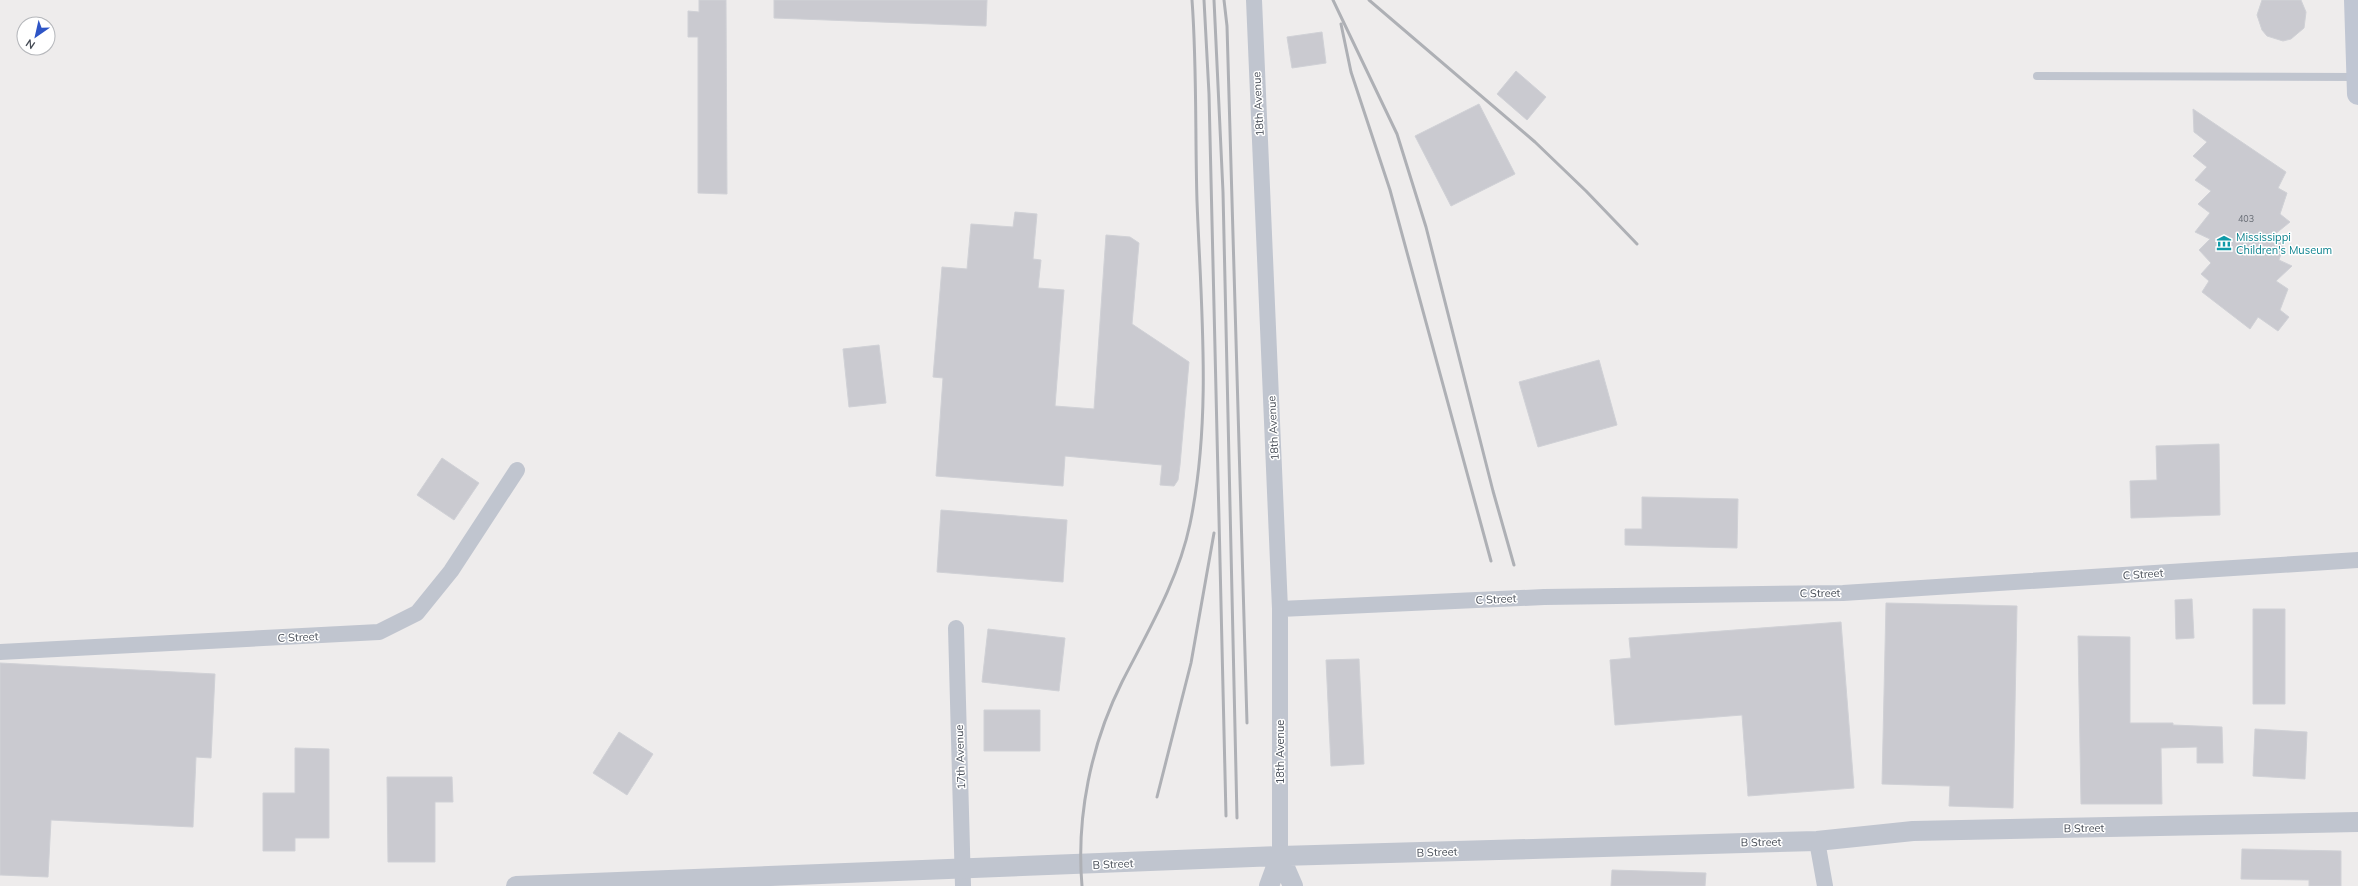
<svg xmlns="http://www.w3.org/2000/svg" width="2358" height="886" viewBox="0 0 2358 886" font-family="Mulish,sans-serif">
  <style>
    .building { fill: #cacad0; stroke: #d0d1d6 }
    .lines { fill: none; stroke-linecap: round; stroke-linejoin: round }
    .service { stroke: #c0c5cf; stroke-width: 8 }
    .minor { stroke: #c0c5cf; stroke-width: 16 }
    .tertiary { stroke: #c0c5cf; stroke-width: 20 }
    .secondary { stroke: #c0c6d3; stroke-width: 22 }
    .rail { stroke: #aeb0b5; stroke-width: 3 }
    .labels { text-anchor: middle; dominant-baseline: central; stroke-width: 3; stroke-linejoin: round; paint-order: stroke }
    .number-label { font-size: 9px; fill: #676c74 }
    .street-label { font-size: 11px; fill: #464c56; stroke: #fff }
    .culture-label { font-size: 11px; fill: #0d838f; stroke: #fff; text-anchor: start }
  </style>
  <rect width="100%" height="100%" fill="#eeecec"/>
  <path class="building" d="M 699,0 L 726,0 L 727,194 L 698,193 L 698,37 L 688,37 L 688,11 L 699,12 Z
    M 774,0 L 987,0 L 986,26 L 774,18 Z
    M 2262,0 L 2301,0 L 2306,12 L 2304,28 L 2291,39 L 2283,41 L 2267,36 L 2262,30 L 2257,15 Z
    M 1322,32 L 1326,63 L 1292,68 L 1287,37 Z
    M 1516,71 L 1546,97 L 1527,120 L 1497,94 Z
    M 1479,104 L 1515,174 L 1451,206 L 1415,136 Z
    M 2193,109 L 2286,172 L 2278,188 L 2287,193 L 2280,214 L 2290,222 L 2274,235 L 2285,241 L 2279,260 L 2292,266 L 2276,281 L 2288,289 L 2280,310 L 2289,317 L 2278,331 L 2258,317 L 2250,329 L 2202,292 L 2209,281 L 2201,274 L 2211,263 L 2199,250 L 2210,239 L 2195,232 L 2210,213 L 2198,204 L 2211,191 L 2195,180 L 2207,167 L 2193,156 L 2207,142 L 2194,132 Z
    M 1015,212 L 1037,214 L 1033,259 L 1041,260 L 1038,288 L 1064,290 L 1055,406 L 1094,409 L 1106,235 L 1130,237 L 1139,243 L 1132,324 L 1189,362 L 1180,465 L 1178,480 L 1174,486 L 1160,485 L 1162,465 L 1065,456 L 1063,486 L 936,476 L 943,378 L 933,377 L 942,267 L 967,269 L 971,224 L 1013,227 Z
    M 879,345 L 886,403 L 849,407 L 843,349 Z
    M 1599,360 L 1617,425 L 1538,447 L 1519,382 Z
    M 2219,444 L 2220,515 L 2131,518 L 2130,481 L 2157,480 L 2156,446 Z
    M 442,458 L 479,483 L 454,520 L 417,495 Z
    M 1642,497 L 1738,499 L 1737,548 L 1625,545 L 1625,529 L 1642,529 Z
    M 941,510 L 1067,520 L 1063,582 L 937,572 Z
    M 2192,599 L 2194,638 L 2176,639 L 2175,600 Z
    M 1886,603 L 2017,606 L 2013,808 L 1949,806 L 1950,786 L 1882,784 Z
    M 2253,609 L 2285,609 L 2285,704 L 2253,704 Z
    M 1841,622 L 1854,788 L 1748,796 L 1742,715 L 1615,725 L 1610,660 L 1631,658 L 1629,638 Z
    M 988,629 L 1065,638 L 1059,691 L 982,682 Z
    M 2078,636 L 2130,637 L 2130,723 L 2173,723 L 2173,725 L 2222,727 L 2223,763 L 2197,763 L 2197,747 L 2161,748 L 2162,804 L 2081,804 Z
    M 1359,659 L 1364,764 L 1331,766 L 1326,660 Z
    M 0,663 L 215,674 L 211,758 L 196,757 L 193,827 L 51,820 L 48,877 L 0,875 Z
    M 984,710 L 1040,710 L 1040,751 L 984,751 Z
    M 2255,729 L 2307,732 L 2305,779 L 2253,776 Z
    M 619,732 L 653,754 L 627,795 L 593,773 Z
    M 295,748 L 329,749 L 329,838 L 295,838 L 295,851 L 263,851 L 263,793 L 295,793 Z
    M 387,777 L 452,777 L 453,802 L 435,802 L 435,862 L 388,862 Z
    M 2242,849 L 2341,851 L 2341,886 L 2309,886 L 2309,880 L 2241,879 Z
    M 1612,870 L 1706,873 L 1705,886 L 1611,886 Z"/>
  <g class="lines">
    <path class="service" d="M 2037,76 L 2356,77"/>
    <path class="minor" d="M 1254,0 L 1280,609 L 1280,856
      M 1280,609 L 1544,597 L 1843,593 L 2358,560
      M 956,628 L 963,886
      M 0,652 L 379,632 L 417,613 L 451,571 L 517,470
      M 1817,841 L 1825,886"/>
    <path class="tertiary" d="M 1280,856 L 1293,886
      M 516,886 L 1280,856 L 1817,841 L 1913,831 L 2358,822
      M 1269,886 L 1280,856"/>
    <path class="secondary" d="M 2355,0 L 2358,94"/>
    <path class="rail" d="M 1204,0 L 1209,94 L 1226,816
      M 1214,0 L 1223,192 L 1237,818
      M 1224,0 L 1227,26 L 1247,723
      M 1333,0 L 1397,134 L 1426,227 L 1493,491 L 1514,565
      M 1369,0 L 1535,142 L 1586,191 L 1637,244
      M 1341,24 L 1351,72 L 1390,190 L 1491,561
      M 1157,797 L 1191,663 L 1214,533
      M 1082,886 C 1076,817 1091,744 1122,682 C 1148,631 1178,581 1190,524 C 1212,418 1201,307 1197,201 C 1195,134 1197,67 1192,0"/>
  </g>
  <defs>
    <g id="museum-bare" transform="scale(1.2)"><path d="M0-6L6-3V-2H-6V-3ZM-5-1h2V3h-2ZM-1-1h2V3h-2ZM3-1h2V3H3ZM-6 4H6V6H-6Z" fill="#0f9aa8" stroke="#fff" stroke-width="2.5" paint-order="stroke"/></g>
  </defs>
  <g fill-rule="evenodd">
    <use href="#museum-bare" x="2224" y="243"/>
  </g>
  <g class="labels">
    <g class="number-label">
      <text x="2246" y="218">403</text>
    </g>
    <g class="street-label">
      <text transform="translate(1258 104) rotate(-93)">18th Avenue</text>
      <text transform="translate(1273 428) rotate(-93)">18th Avenue</text>
      <text transform="translate(2143 574) rotate(-4)">C Street</text>
      <text transform="translate(1820 593) rotate(-1)">C Street</text>
      <text transform="translate(1496 599) rotate(-3)">C Street</text>
      <text transform="translate(298 637) rotate(-3)">C Street</text>
      <text transform="translate(1280 752) rotate(-90)">18th Avenue</text>
      <text transform="translate(960 757) rotate(-92)">17th Avenue</text>
      <text transform="translate(2084 828) rotate(-1)">B Street</text>
      <text transform="translate(1761 842) rotate(-1)">B Street</text>
      <text transform="translate(1437 852) rotate(-2)">B Street</text>
      <text transform="translate(1113 864) rotate(-3)">B Street</text>
    </g>
    <g class="culture-label">
      <text x="2236" y="237">Mississippi<tspan x="2236" dy="13">Children's Museum</tspan></text>
    </g>
  </g>
  <g transform="translate(36 36) rotate(214)"><circle r="19" fill="#ffffff" stroke="#b5b7bb"/>
  <path d="M0-3L7 15L0 10L-7 15Z" fill="#2e55c6"/>
  <text y="-6" font-size="11" font-weight="bold" text-anchor="middle" fill="#464c56">N</text>
  </g>
</svg>
